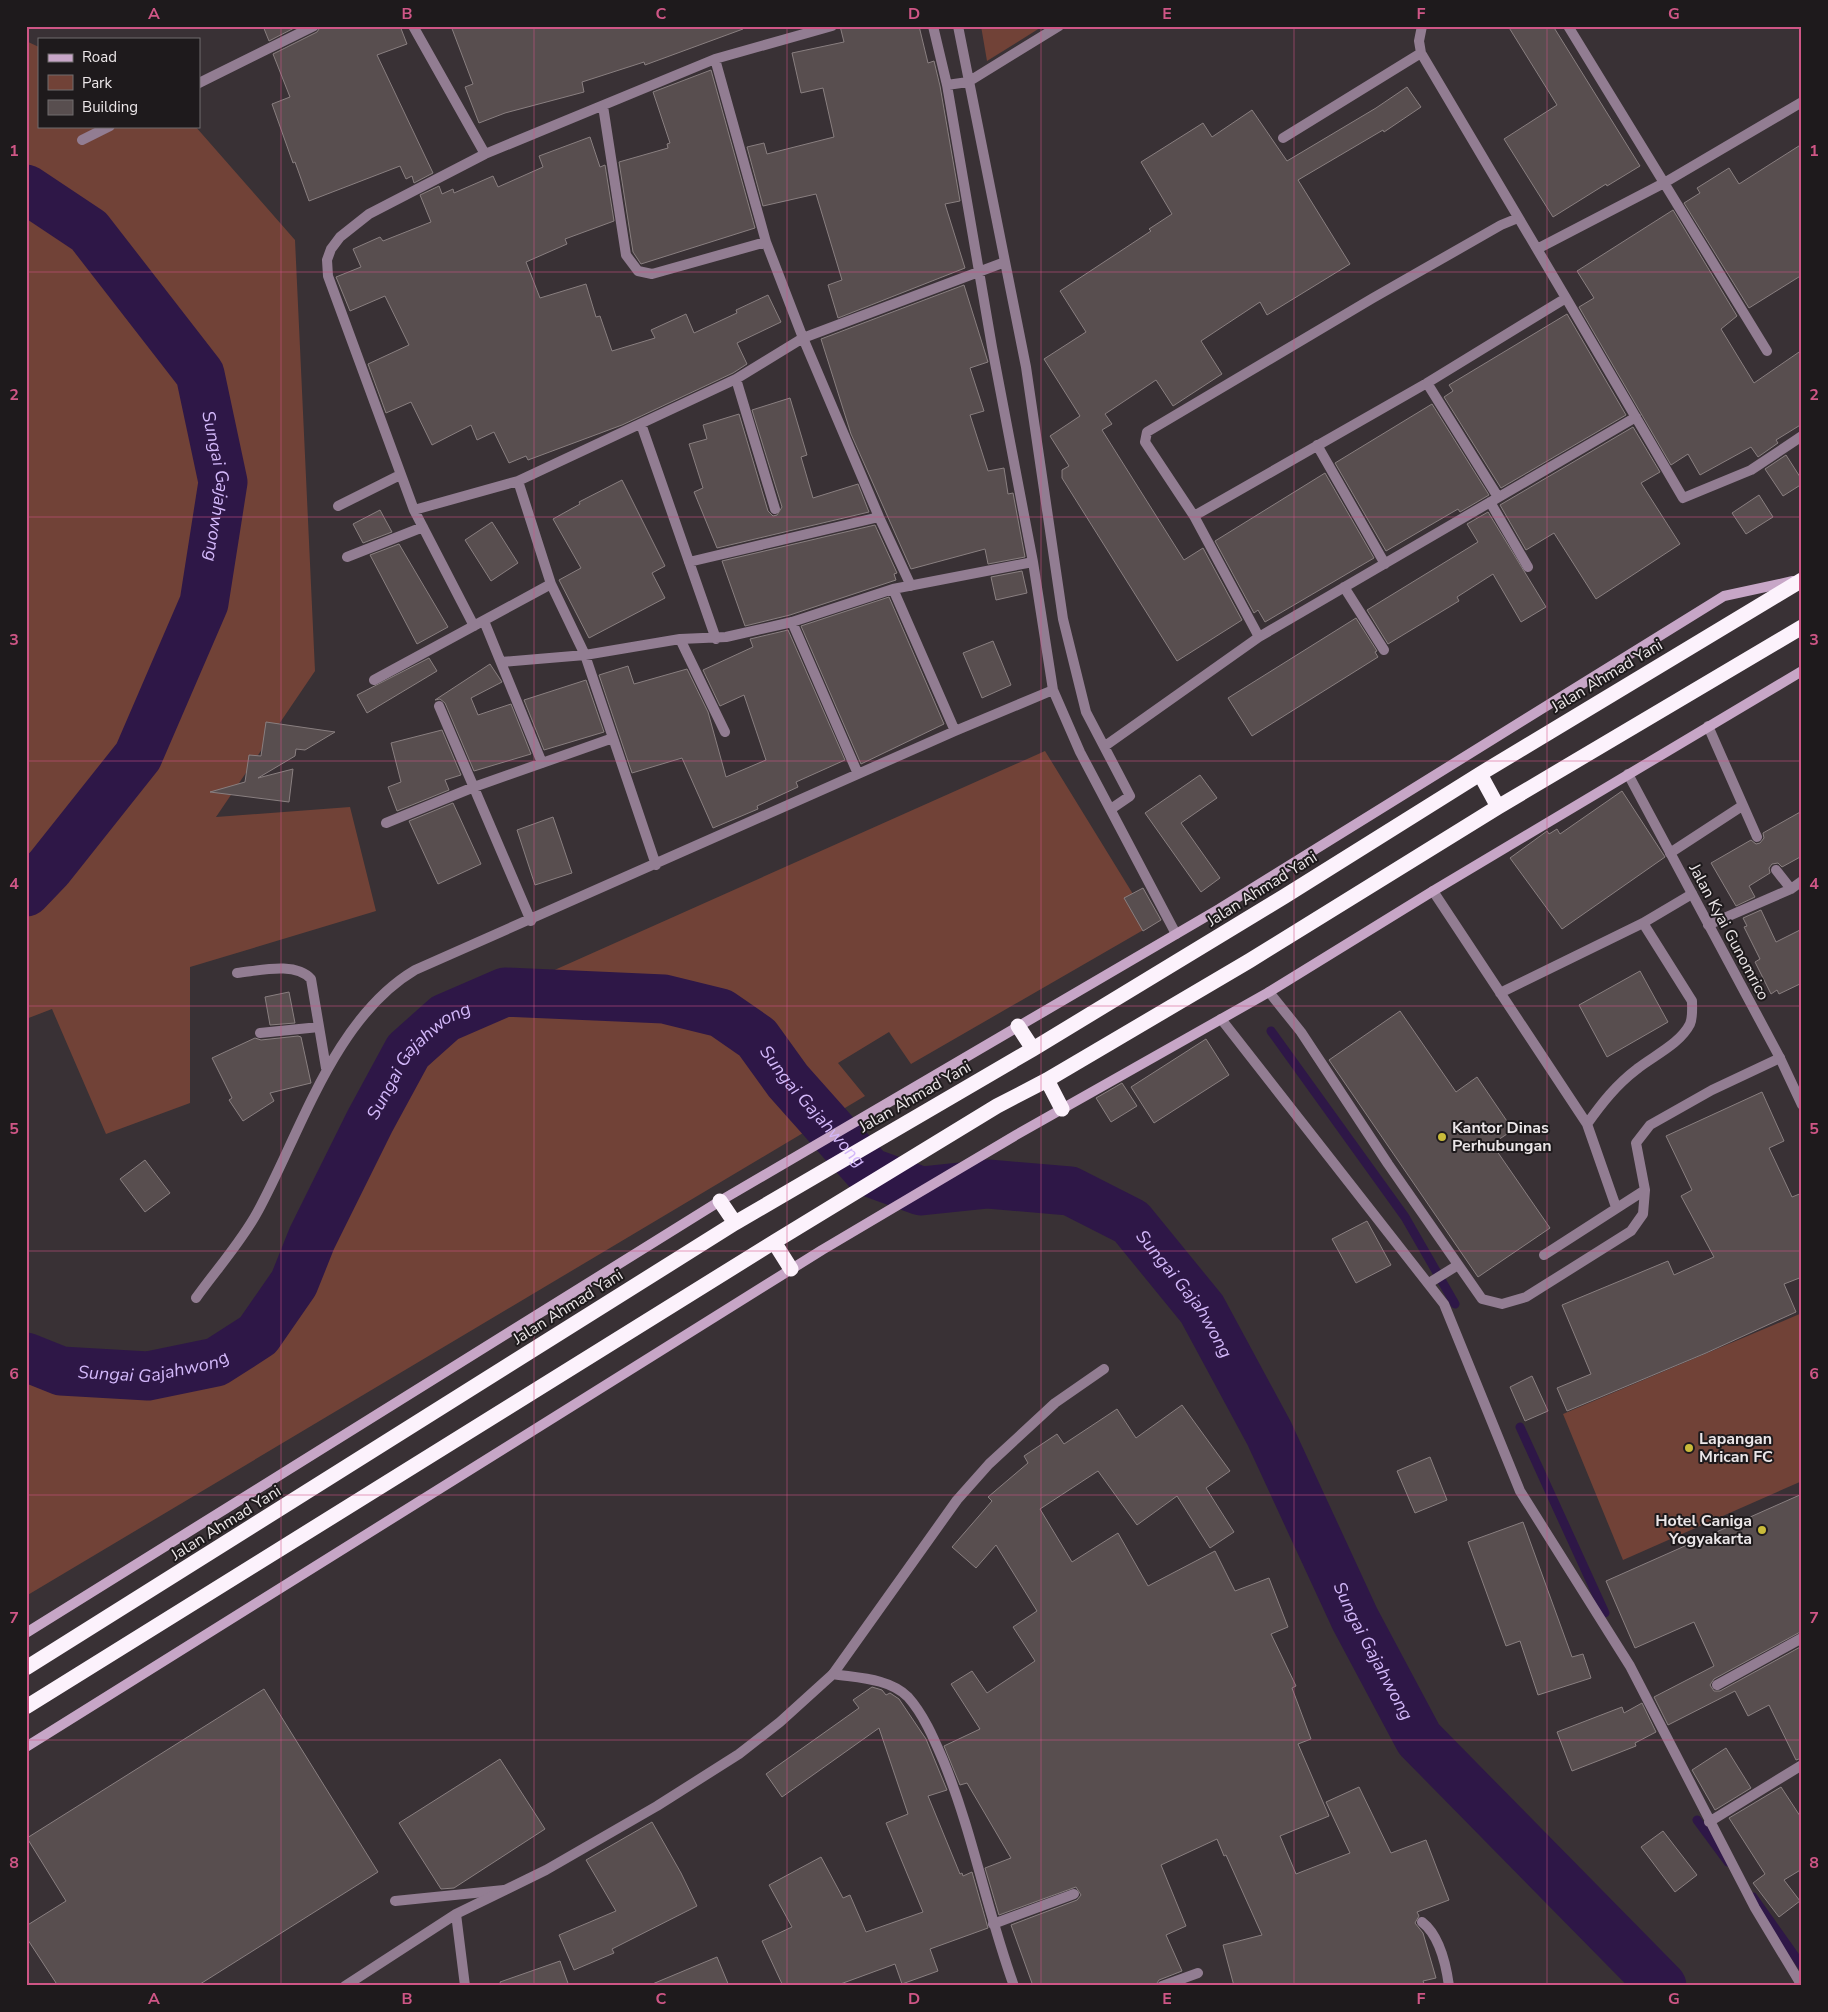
<svg xmlns="http://www.w3.org/2000/svg" width="1828" height="2012" viewBox="0 0 1828 2012" font-family="'Nunito Sans',sans-serif">
  <style>
    .green { fill: #714237 }
    .lines { fill: none; stroke-linecap: round; stroke-linejoin: round }
    .stream { stroke: #2e1747; stroke-width: 9 }
    .river { stroke: #2e1747; stroke-width: 49 }
    .building { fill: #584e4f; stroke: #897f80 }
    .lane { stroke: #927d92; stroke-width: 10 }
    .street { stroke: #927d92; stroke-width: 10 }
    .secondary { stroke: #c7a6c7; stroke-width: 10 }
    .highway { stroke: #fcf2fc; stroke-width: 15 }
    .grid { fill: none; stroke: #cf5686; stroke-width: 1; stroke-opacity: 0.55 }
    .poi-dot { fill: #c9bb3a; stroke: #1e1a1c; stroke-width: 2 }
    .labels { text-anchor: middle; dominant-baseline: central; stroke-width: 4; stroke-linejoin: round; paint-order: stroke }
    .street-label { font-size: 16px; fill: #ece7e9; stroke: #1e1a1c }
    .poi-label { font-size: 16px; font-weight: bold; fill: #ece7e9; stroke: #1e1a1c; text-anchor: start }
    .water-label { font-size: 18px; font-style: italic; fill: #d3b8fa; stroke: #1e1a1c }
    .neatline { fill: none; stroke: #cf5686; stroke-width: 2 }
    .grid-label { font-size: 16px; text-anchor: middle; font-weight: bold; fill: #cf5686 }
  </style>
  <rect width="100%" height="100%" fill="#393135"/>
  <path class="green" d="M 981,26 L 1043,26 L 987,61 Z
    M 26,41 L 39,47 L 39,126 L 195,126 L 295,240 L 315,671 L 216,817 L 350,807 L 376,911 L 190,967 L 190,1103 L 106,1134 L 52,1009 L 26,1019 Z
    M 1045,751 L 1152,925 L 911,1064 L 889,1032 L 838,1063 L 865,1096 L 26,1596 L 26,1357 L 61,1371 L 258,1335 L 294,1283 L 312,1238 L 370,1121 L 505,992 Z
    M 1802,1313 L 1802,1481 L 1623,1560 L 1563,1414 Z"/>
  <g class="lines">
    <path class="stream" d="M 1271,1031 L 1405,1217 L 1455,1304
      M 1520,1427 L 1605,1613
      M 1697,1820 L 1728,1862
      M 1753,1897 L 1802,1966"/>
    <g class="river">
      <path id="s1" d="M 26,189 L 89,231 L 200,374 L 223,482 L 204,603 L 138,756 L 49,868 L 26,892"/>
      <path id="s2" d="M 26,1357 L 61,1371 L 148,1376 L 216,1362 L 258,1335 L 294,1283 L 312,1238 L 370,1121 L 408,1051 L 445,1018 L 505,992 L 664,999 L 721,1013 L 757,1038 L 788,1081 L 869,1172 L 921,1191 L 988,1184 L 1070,1191 L 1131,1222 L 1202,1309 L 1269,1433 L 1355,1619 L 1419,1739 L 1662,1986"/>
    </g>
  </g>
  <path class="building" d="M 263,26 L 298,26 L 269,41 Z
    M 321,26 L 400,26 L 407,44 L 377,55 L 433,173 L 414,183 L 412,176 L 406,179 L 400,166 L 309,201 L 295,162 L 293,163 L 272,104 L 290,97 L 273,54 L 317,32 Z
    M 451,26 L 743,26 L 743,29 L 645,65 L 644,62 L 582,82 L 584,92 L 505,113 L 479,123 L 465,87 L 473,84 Z
    M 840,26 L 919,26 L 928,63 L 934,61 L 940,86 L 960,201 L 945,204 L 965,268 L 838,318 L 828,285 L 842,280 L 816,194 L 763,206 L 747,147 L 764,143 L 767,154 L 834,137 L 823,88 L 801,93 L 792,53 L 844,42 Z
    M 1508,26 L 1553,26 L 1640,166 L 1607,186 L 1606,184 L 1553,217 L 1504,139 L 1557,105 Z
    M 711,70 L 755,228 L 641,264 L 633,252 L 619,162 L 668,148 L 667,144 L 670,143 L 653,92 Z
    M 1407,87 L 1421,107 L 1384,132 L 1383,130 L 1298,180 L 1350,264 L 1267,315 L 1260,302 L 1201,341 L 1222,374 L 1173,406 L 1156,380 L 1105,414 L 1112,424 L 1102,430 L 1184,560 L 1203,548 L 1242,620 L 1177,661 L 1062,478 L 1062,470 L 1069,466 L 1050,436 L 1080,416 L 1044,359 L 1086,332 L 1060,291 L 1151,231 L 1149,229 L 1172,214 L 1141,162 L 1203,123 L 1212,137 L 1252,110 L 1287,161 L 1376,108 Z
    M 590,137 L 600,167 L 605,165 L 614,221 L 565,239 L 567,244 L 526,262 L 540,298 L 586,284 L 596,317 L 600,316 L 612,351 L 655,338 L 651,330 L 686,314 L 694,333 L 737,313 L 736,310 L 768,295 L 781,322 L 737,343 L 747,364 L 733,373 L 622,425 L 528,460 L 526,456 L 509,463 L 494,432 L 477,440 L 471,425 L 432,445 L 411,402 L 386,413 L 368,364 L 409,345 L 385,296 L 350,311 L 336,277 L 361,267 L 353,249 L 380,237 L 383,241 L 431,222 L 420,195 L 439,186 L 442,194 L 453,189 L 454,193 L 493,176 L 498,187 L 543,167 L 539,156 Z
    M 1802,144 L 1802,275 L 1749,308 L 1684,203 L 1700,193 L 1697,188 L 1729,168 L 1739,184 Z
    M 1673,210 L 1737,316 L 1721,329 L 1754,383 L 1802,350 L 1802,424 L 1776,440 L 1778,443 L 1758,457 L 1751,447 L 1700,475 L 1688,454 L 1671,465 L 1579,307 L 1594,298 L 1577,271 Z
    M 964,285 L 988,362 L 970,368 L 984,411 L 970,415 L 988,471 L 1004,468 L 1008,494 L 1013,493 L 1025,557 L 988,564 L 985,549 L 911,569 L 851,434 L 821,339 Z
    M 1567,314 L 1626,415 L 1501,488 L 1444,397 L 1453,391 L 1449,385 Z
    M 790,398 L 807,455 L 801,457 L 813,498 L 858,484 L 869,512 L 717,548 L 694,492 L 703,488 L 689,444 L 707,439 L 703,425 L 739,414 L 768,511 L 773,516 L 777,515 L 782,507 L 752,410 Z
    M 1432,404 L 1489,495 L 1460,512 L 1458,509 L 1386,551 L 1335,463 Z
    M 1633,427 L 1660,472 L 1641,483 L 1680,544 L 1596,599 L 1554,533 L 1526,550 L 1500,505 Z
    M 1786,455 L 1802,480 L 1802,484 L 1783,496 L 1765,469 Z
    M 1325,473 L 1374,558 L 1265,622 L 1258,610 L 1254,613 L 1215,541 Z
    M 622,480 L 665,566 L 652,573 L 665,598 L 589,638 L 559,580 L 581,568 L 553,519 L 580,504 L 579,502 Z
    M 1759,495 L 1773,517 L 1746,534 L 1732,513 Z
    M 380,510 L 392,532 L 363,543 L 353,524 Z
    M 1488,512 L 1546,607 L 1521,622 L 1493,574 L 1457,597 L 1459,601 L 1388,644 L 1367,610 L 1478,542 L 1467,524 Z
    M 492,522 L 518,563 L 491,581 L 465,540 Z
    M 875,525 L 897,573 L 894,574 L 896,580 L 790,615 L 745,626 L 722,561 Z
    M 399,544 L 448,627 L 417,644 L 370,555 Z
    M 1022,571 L 1027,593 L 996,600 L 991,577 Z
    M 889,597 L 944,724 L 861,764 L 801,626 Z
    M 1356,618 L 1377,651 L 1375,652 L 1378,657 L 1252,736 L 1228,698 Z
    M 788,630 L 845,760 L 796,782 L 798,787 L 757,806 L 758,809 L 713,828 L 682,758 L 632,773 L 599,675 L 628,666 L 634,684 L 687,669 L 708,712 L 726,777 L 766,760 L 744,695 L 720,706 L 703,670 L 753,647 L 750,639 Z
    M 993,641 L 1011,685 L 982,698 L 963,653 Z
    M 429,658 L 437,671 L 367,713 L 357,695 Z
    M 490,664 L 502,682 L 471,698 L 478,715 L 511,704 L 531,754 L 474,771 L 445,703 L 440,699 L 435,700 Z
    M 586,680 L 604,732 L 544,750 L 524,700 Z
    M 266,722 L 335,732 L 305,750 L 296,749 L 295,756 L 258,778 L 293,769 L 289,802 L 210,792 L 245,782 L 249,755 L 261,756 Z
    M 442,730 L 461,775 L 445,780 L 449,790 L 397,811 L 388,787 L 401,782 L 391,743 Z
    M 1200,775 L 1217,798 L 1181,823 L 1220,878 L 1201,892 L 1145,813 Z
    M 1622,791 L 1665,857 L 1562,929 L 1510,858 L 1547,831 L 1549,834 L 1557,829 L 1560,834 Z
    M 453,803 L 481,864 L 438,884 L 409,821 Z
    M 1802,811 L 1802,856 L 1782,867 L 1778,863 L 1772,864 L 1769,868 L 1770,873 L 1749,886 L 1755,897 L 1736,906 L 1711,863 L 1751,840 L 1756,844 L 1760,843 L 1764,838 L 1763,833 Z
    M 553,817 L 572,873 L 535,885 L 517,830 Z
    M 1143,888 L 1161,920 L 1143,931 L 1124,898 Z
    M 1761,910 L 1776,942 L 1802,929 L 1802,983 L 1779,994 L 1777,990 L 1771,994 L 1755,962 L 1760,959 L 1744,927 L 1747,926 L 1743,918 Z
    M 1640,971 L 1668,1022 L 1607,1057 L 1579,1005 Z
    M 289,992 L 295,1023 L 270,1025 L 265,997 Z
    M 1400,1011 L 1456,1092 L 1477,1077 L 1513,1130 L 1492,1144 L 1550,1228 L 1478,1277 L 1329,1060 Z
    M 298,1036 L 301,1037 L 311,1083 L 270,1093 L 274,1101 L 243,1121 L 229,1100 L 232,1098 L 212,1058 L 255,1038 L 261,1040 Z
    M 1206,1039 L 1229,1075 L 1154,1123 L 1131,1087 Z
    M 1122,1083 L 1137,1106 L 1111,1122 L 1096,1098 Z
    M 1762,1092 L 1784,1141 L 1769,1148 L 1792,1197 L 1802,1193 L 1802,1277 L 1784,1284 L 1796,1312 L 1706,1353 L 1567,1411 L 1557,1388 L 1591,1374 L 1562,1305 L 1668,1261 L 1674,1275 L 1714,1257 L 1681,1196 L 1692,1190 L 1666,1136 Z
    M 145,1160 L 170,1193 L 145,1212 L 120,1179 Z
    M 1367,1221 L 1391,1265 L 1356,1283 L 1332,1239 Z
    M 1532,1376 L 1548,1411 L 1525,1421 L 1510,1387 Z
    M 1182,1405 L 1230,1471 L 1206,1488 L 1234,1532 L 1210,1548 L 1177,1496 L 1137,1525 L 1098,1471 L 1040,1509 L 1072,1562 L 1118,1533 L 1148,1586 L 1215,1551 L 1235,1591 L 1269,1578 L 1288,1627 L 1271,1634 L 1296,1686 L 1292,1688 L 1311,1739 L 1298,1744 L 1329,1816 L 1280,1836 L 1296,1874 L 1350,1853 L 1326,1802 L 1359,1787 L 1391,1853 L 1426,1840 L 1449,1900 L 1417,1912 L 1419,1916 L 1415,1923 L 1423,1933 L 1436,1978 L 1423,1981 L 1425,1986 L 1234,1986 L 1223,1945 L 1262,1935 L 1226,1855 L 1224,1856 L 1217,1839 L 1161,1865 L 1186,1926 L 1166,1935 L 1182,1971 L 1159,1980 L 1155,1986 L 1033,1986 L 1011,1925 L 1077,1900 L 1081,1895 L 1076,1887 L 999,1915 L 985,1868 L 1011,1858 L 967,1783 L 960,1785 L 944,1746 L 980,1729 L 951,1684 L 972,1671 L 987,1693 L 1035,1661 L 1013,1627 L 1037,1611 L 996,1545 L 976,1568 L 952,1547 L 992,1501 L 988,1497 L 1028,1463 L 1024,1456 L 1057,1434 L 1064,1444 L 1117,1409 L 1136,1438 Z
    M 1430,1457 L 1447,1500 L 1415,1513 L 1397,1471 Z
    M 1802,1494 L 1802,1631 L 1714,1679 L 1710,1685 L 1714,1691 L 1720,1691 L 1802,1646 L 1802,1758 L 1796,1760 L 1769,1705 L 1748,1716 L 1735,1691 L 1668,1725 L 1654,1697 L 1714,1666 L 1694,1622 L 1635,1648 L 1606,1581 Z
    M 1523,1522 L 1572,1657 L 1583,1654 L 1591,1678 L 1538,1695 L 1520,1641 L 1506,1646 L 1468,1542 Z
    M 872,1687 L 882,1690 L 886,1695 L 890,1693 L 899,1699 L 926,1739 L 947,1790 L 928,1796 L 960,1874 L 962,1873 L 963,1876 L 972,1872 L 988,1928 L 930,1949 L 938,1971 L 902,1984 L 895,1964 L 835,1986 L 783,1986 L 762,1941 L 792,1927 L 769,1885 L 821,1857 L 843,1898 L 850,1895 L 866,1932 L 923,1912 L 886,1823 L 908,1814 L 879,1728 L 782,1797 L 766,1774 L 859,1708 L 853,1700 Z
    M 264,1689 L 378,1872 L 197,1986 L 58,1986 L 26,1937 L 26,1926 L 66,1901 L 27,1838 Z
    M 1642,1703 L 1656,1732 L 1635,1743 L 1636,1746 L 1572,1771 L 1557,1732 L 1622,1707 L 1624,1713 Z
    M 1726,1748 L 1751,1788 L 1715,1810 L 1692,1770 Z
    M 500,1759 L 545,1829 L 454,1888 L 441,1889 L 399,1823 Z
    M 1781,1787 L 1802,1819 L 1802,1869 L 1784,1880 L 1800,1901 L 1779,1917 L 1753,1883 L 1765,1874 L 1729,1818 Z
    M 652,1822 L 681,1873 L 697,1906 L 612,1949 L 614,1953 L 574,1970 L 559,1935 L 616,1911 L 586,1860 Z
    M 1663,1831 L 1697,1875 L 1675,1892 L 1641,1847 Z
    M 717,1957 L 729,1986 L 650,1986 L 650,1985 Z
    M 560,1961 L 569,1986 L 501,1986 L 500,1982 Z"/>
  <g class="lines">
    <path class="lane" d="M 1708,726 L 1757,837
      M 1670,853 L 1742,806
      M 1776,870 L 1791,889
      M 1433,891 L 1587,1124
      M 1708,925 L 1791,889 L 1802,881
      M 1269,992 L 1301,1032 L 1388,1164 L 1482,1299 L 1502,1304 L 1526,1297 L 1631,1231 L 1643,1214 L 1645,1190 L 1636,1143 L 1650,1125 L 1712,1090 L 1780,1058
      M 1500,993 L 1643,923 L 1692,894
      M 1616,1207 L 1587,1124 C 1602,1103 1616,1085 1637,1069 C 1653,1056 1680,1044 1690,1024 C 1693,1017 1692,1008 1692,1001 L 1643,923
      M 1544,1255 L 1645,1190
      M 1429,1283 L 1458,1265
      M 833,1674 L 957,1500 L 989,1464 L 1055,1403 L 1104,1369
      M 395,1901 L 504,1890
      M 1422,1922 C 1439,1935 1446,1964 1449,1986
      M 993,1924 L 1074,1894
      M 1162,1986 L 1198,1973"/>
    <path class="street" d="M 413,26 L 485,154
      M 933,26 L 947,85 L 992,347 L 1033,562 L 1053,690 L 1080,752 L 1176,934
      M 958,26 L 1026,367 L 1063,619 L 1086,712 L 1130,796 L 1111,809
      M 1568,26 L 1767,351
      M 715,59 L 766,242 L 803,338 L 879,517 L 911,586
      M 199,83 L 314,26
      M 947,85 L 968,82 L 1059,26
      M 603,106 L 626,255 L 638,271 L 652,274 L 766,242
      M 1283,138 L 1421,53
      M 82,140 L 110,126
      M 1518,218 L 1501,225 L 1373,298 L 1147,432 L 1145,442 L 1194,516 L 1259,637 L 1636,417
      M 1537,249 L 1664,183 L 1802,102
      M 1566,298 L 1683,498 L 1751,470 L 1802,436
      M 736,379 L 775,509
      M 1427,383 L 1498,497
      M 641,424 L 716,639
      M 1317,445 L 1385,564
      M 518,481 L 551,584 L 585,655 L 656,865
      M 1490,502 L 1528,567
      M 338,506 L 400,475
      M 414,510 L 518,481 L 736,379 L 803,338 L 1005,262
      M 1194,516 L 1427,383 L 1566,298 L 1421,53 L 1419,41 L 1422,26
      M 347,557 L 423,527
      M 689,562 L 879,517
      M 1344,587 L 1384,650
      M 893,589 L 955,731
      M 484,621 L 542,763
      M 792,622 L 858,774
      M 474,626 L 414,510 L 328,276 L 327,260 L 331,249 L 340,237 L 369,214 L 485,154 L 715,59 L 832,26
      M 680,639 L 725,732
      M 501,662 L 585,655 L 680,639 L 726,637 L 792,622 L 893,589 L 1033,562
      M 374,680 L 551,584
      M 439,706 L 531,921
      M 1105,746 L 1259,637
      M 1628,774 L 1780,1058 L 1802,1105
      M 386,823 L 474,787 L 613,738
      M 237,973 C 258,971 295,961 311,979 L 326,1068
      M 1221,1019 L 1444,1304 L 1520,1491 L 1630,1666 L 1755,1908 L 1802,1986
      M 260,1033 L 319,1027
      M 196,1298 C 216,1270 242,1241 258,1211 C 301,1132 334,1018 415,970 L 955,731 L 1053,690
      M 1717,1685 L 1802,1638
      M 1709,1822 L 1802,1765
      M 456,1914 L 465,1986
      M 345,1986 L 456,1914 L 546,1870 L 657,1806 L 739,1754 L 780,1722 L 833,1674 C 857,1678 889,1678 908,1697 C 924,1715 934,1739 943,1760 C 973,1833 987,1912 1014,1986"/>
    <path class="secondary" d="M 26,1633 L 720,1201 L 1219,909 L 1724,596 L 1793,581
      M 26,1747 L 822,1250 L 1016,1135 L 1269,992 L 1433,891 L 1802,671"/>
    <path class="highway" d="M 1480,774 L 1498,807
      M 1018,1026 L 1033,1049
      M 1047,1080 L 1062,1109
      M 720,1201 L 735,1223
      M 774,1242 L 791,1269
      M 26,1668 L 735,1223 L 1033,1049 L 1285,896 L 1480,774 L 1802,580
      M 26,1707 L 774,1242 L 997,1106 L 1047,1080 L 1249,961 L 1498,807 L 1802,627"/>
  </g>
  <path class="grid" d="M 281,26 L 281,1986M 534,26 L 534,1986M 787,26 L 787,1986M 1041,26 L 1041,1986M 1294,26 L 1294,1986M 1547,26 L 1547,1986M 26,272 L 1802,272M 26,517 L 1802,517M 26,761 L 1802,761M 26,1006 L 1802,1006M 26,1251 L 1802,1251M 26,1495 L 1802,1495M 26,1740 L 1802,1740"/>
  <g class="poi-dot">
    <circle cx="1442" cy="1137" r="5"/>
    <circle cx="1689" cy="1448" r="5"/>
    <circle cx="1762" cy="1530" r="5"/>
  </g>
  <g class="labels">
    <g class="street-label">
      <text transform="translate(1607 676) rotate(-31)">Jalan Ahmad Yani</text>
      <text transform="translate(1262 889) rotate(-32)">Jalan Ahmad Yani</text>
      <text transform="translate(1729 932) rotate(62)">Jalan Kyai Gunomrico</text>
      <text transform="translate(915 1097) rotate(-30)">Jalan Ahmad Yani</text>
      <text transform="translate(568 1307) rotate(-32)">Jalan Ahmad Yani</text>
      <text transform="translate(226 1523) rotate(-32)">Jalan Ahmad Yani</text>
    </g>
    <g class="poi-label">
      <text x="1452" y="1128">Kantor Dinas<tspan x="1452" dy="18">Perhubungan</tspan></text>
      <text x="1699" y="1439">Lapangan<tspan x="1699" dy="18">Mrican FC</tspan></text>
      <text x="1752" y="1521" text-anchor="end">Hotel Caniga<tspan x="1752" dy="18">Yogyakarta</tspan></text>
    </g>
    <g class="water-label">
      <text stroke="none"><textPath href="#s1" startOffset="371">Sungai Gajahwong</textPath></text>
      <text stroke="none"><textPath href="#s2" startOffset="566">Sungai Gajahwong</textPath></text>
      <text stroke="none"><textPath href="#s2" startOffset="1031">Sungai Gajahwong</textPath></text>
      <text stroke="none"><textPath href="#s2" startOffset="1481">Sungai Gajahwong</textPath></text>
      <text stroke="none"><textPath href="#s2" startOffset="131">Sungai Gajahwong</textPath></text>
      <text stroke="none"><textPath href="#s2" startOffset="1886">Sungai Gajahwong</textPath></text>
    </g>
  </g>
  <rect width="1828" height="2012" fill="none" stroke="#1e1a1c" stroke-width="55"/>
  <rect x="38" y="38" width="162" height="90" fill="#1e1a1c" stroke="#706c6e"/>
  <rect x="48" y="54" width="25" height="8" fill="#c7a6c7" stroke="#706c6e"/>
  <text x="82" y="62" font-size="15" fill="#ece7e9">Road</text>
  <rect x="48" y="75" width="25" height="15" fill="#714237" stroke="#706c6e"/>
  <text x="82" y="88" font-size="15" fill="#ece7e9">Park</text>
  <rect x="48" y="100" width="25" height="15" fill="#584e4f" stroke="#706c6e"/>
  <text x="82" y="112" font-size="15" fill="#ece7e9">Building</text>
  <rect x="28" y="28" width="1772" height="1956" class="neatline"/>
  <g class="grid-label">
    <text x="154" y="19">A</text>
    <text x="407" y="19">B</text>
    <text x="661" y="19">C</text>
    <text x="914" y="19">D</text>
    <text x="1167" y="19">E</text>
    <text x="1421" y="19">F</text>
    <text x="1674" y="19">G</text>
    <text x="14" y="156">1</text>
    <text x="1814" y="156">1</text>
    <text x="14" y="400">2</text>
    <text x="1814" y="400">2</text>
    <text x="14" y="645">3</text>
    <text x="1814" y="645">3</text>
    <text x="14" y="889">4</text>
    <text x="1814" y="889">4</text>
    <text x="14" y="1134">5</text>
    <text x="1814" y="1134">5</text>
    <text x="14" y="1379">6</text>
    <text x="1814" y="1379">6</text>
    <text x="14" y="1623">7</text>
    <text x="1814" y="1623">7</text>
    <text x="14" y="1868">8</text>
    <text x="1814" y="1868">8</text>
    <text x="154" y="2004">A</text>
    <text x="407" y="2004">B</text>
    <text x="661" y="2004">C</text>
    <text x="914" y="2004">D</text>
    <text x="1167" y="2004">E</text>
    <text x="1421" y="2004">F</text>
    <text x="1674" y="2004">G</text>
  </g>
</svg>
